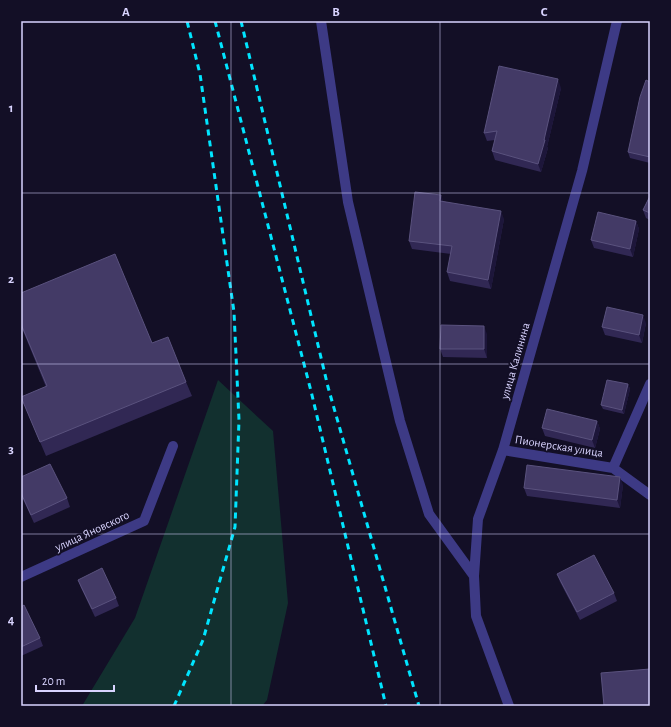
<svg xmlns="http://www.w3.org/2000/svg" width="671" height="727" viewBox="0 0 671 727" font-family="'Alegreya Sans',sans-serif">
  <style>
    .green { fill: #12302f }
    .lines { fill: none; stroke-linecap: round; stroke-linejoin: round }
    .minor { stroke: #3d3a85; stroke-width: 10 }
    .rail { stroke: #00e5ff; stroke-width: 3; stroke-dasharray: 6 5; stroke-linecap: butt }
    .wall { fill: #312854 }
    .shaded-wall { fill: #1d163a }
    .building { fill: #433a66; stroke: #5a527e }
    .grid { fill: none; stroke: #d9d4ff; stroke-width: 1; stroke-opacity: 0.55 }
    .labels { text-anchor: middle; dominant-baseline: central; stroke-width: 4; stroke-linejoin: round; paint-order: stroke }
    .street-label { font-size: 12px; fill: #d9d4ff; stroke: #130f26 }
    .neatline { fill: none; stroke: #d9d4ff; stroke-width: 1.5 }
    .grid-label { font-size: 13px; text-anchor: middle; font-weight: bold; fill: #d9d4ff }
  </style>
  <rect width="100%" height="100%" fill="#130f26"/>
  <path class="green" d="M 218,380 L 273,431 L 288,603 L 267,700 L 262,706 L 82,706 L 135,618 Z"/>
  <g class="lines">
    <path class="minor" d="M 321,21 L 348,202 L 400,421 L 429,514 L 474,576
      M 503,450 L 613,468 L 650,495
      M 613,468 L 650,384
      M 21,577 L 144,521 L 173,446
      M 509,706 L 476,616 L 474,576 L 478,519 L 503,450 L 582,171 L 617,21"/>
    <path class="rail" d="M 215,21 L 311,391 L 386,706
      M 241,21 L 328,387 L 419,706
      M 174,706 L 203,640 L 235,527 L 239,420 L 234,312 L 200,74 L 187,21"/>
  </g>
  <path class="wall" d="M 650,82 L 650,163 L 630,158 L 628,152 Z
    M 561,88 L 547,147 L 548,148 L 541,172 L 495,160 L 492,151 L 495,140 L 487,141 L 484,133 Z
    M 650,196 L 650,220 L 646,218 L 643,210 Z
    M 443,201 L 504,219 L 491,289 L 450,281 L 447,272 L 451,254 L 412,249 L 409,241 Z
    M 636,221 L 639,229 L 633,257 L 594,248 L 591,240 Z
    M 21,293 L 152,343 L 186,382 L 192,396 L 46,456 L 27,411 L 21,397 L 46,387 L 21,326 Z
    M 646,323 L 642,343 L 605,335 L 602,327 Z
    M 487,334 L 487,358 L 443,357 L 440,349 Z
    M 628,384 L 630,389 L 624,414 L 603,409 L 601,405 Z
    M 597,421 L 600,429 L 595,448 L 545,436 L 542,428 Z
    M 21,477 L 67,498 L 70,507 L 34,523 L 21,495 Z
    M 623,485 L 620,508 L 527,496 L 524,488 Z
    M 557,574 L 614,593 L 617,601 L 580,620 L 560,582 Z
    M 78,580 L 116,598 L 119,606 L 95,617 L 81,588 Z
    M 21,607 L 40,638 L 43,646 L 21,656 Z"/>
  <path class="shaded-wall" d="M 558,79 L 561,88 L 547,147 L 548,148 L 541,172 L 538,164 Z
    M 441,195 L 444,203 L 440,201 Z
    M 501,211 L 504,219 L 491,289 L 488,280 Z
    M 636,221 L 639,229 L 633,257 L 630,249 Z
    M 643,315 L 646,323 L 642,343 L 639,335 Z
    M 484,326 L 487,334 L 487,358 L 484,349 Z
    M 628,384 L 630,389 L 624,414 L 622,410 Z
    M 597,421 L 600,429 L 595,448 L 592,440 Z
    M 620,477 L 623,485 L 620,508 L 617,500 Z"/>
  <path class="building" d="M 499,66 L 558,79 L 544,140 L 545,140 L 538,164 L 492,151 L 497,131 L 484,133 Z
    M 646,80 L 650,82 L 650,157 L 628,152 L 640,97 Z
    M 415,192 L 441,195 L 440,201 L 501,211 L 488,280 L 447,272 L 452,246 L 409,241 Z
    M 650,196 L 650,213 L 643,210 Z
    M 598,212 L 636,221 L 630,249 L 591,240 Z
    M 115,254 L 152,343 L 168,337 L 186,382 L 40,442 L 21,397 L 47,386 L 21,324 L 21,293 Z
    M 607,307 L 643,315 L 639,335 L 602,327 Z
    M 441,325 L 484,326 L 484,349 L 440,349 Z
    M 607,380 L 628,384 L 622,410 L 601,405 Z
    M 547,409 L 597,421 L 592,440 L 542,428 Z
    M 50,464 L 67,498 L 31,515 L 21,493 L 21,477 Z
    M 527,465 L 620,477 L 617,500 L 524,488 Z
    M 594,555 L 614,593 L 577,612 L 557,574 Z
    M 102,568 L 116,598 L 92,609 L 78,580 Z
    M 24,605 L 40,638 L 21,647 L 21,607 Z
    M 650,669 L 650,706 L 604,706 L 601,673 Z"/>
  <path class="grid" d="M 231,21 L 231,706M 440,21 L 440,706M 21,193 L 650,193M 21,364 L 650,364M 21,534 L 650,534"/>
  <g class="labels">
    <g class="street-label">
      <text transform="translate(515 361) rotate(-74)">улица Калинина</text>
      <text transform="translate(559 446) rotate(9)">Пионерская улица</text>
      <text transform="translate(92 531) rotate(-25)">улица Яновского</text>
    </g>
  </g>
  <rect width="671" height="727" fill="none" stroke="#130f26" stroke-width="44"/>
  <path d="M36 685v6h78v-6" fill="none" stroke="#d9d4ff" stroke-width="2"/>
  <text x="42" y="685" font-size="12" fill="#d9d4ff" stroke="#130f26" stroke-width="3" paint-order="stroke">20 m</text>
  <rect x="22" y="22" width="627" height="683" class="neatline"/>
  <g class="grid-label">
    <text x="126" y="16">A</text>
    <text x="336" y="16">B</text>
    <text x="544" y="16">C</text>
    <text x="11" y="112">1</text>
    <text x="11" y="283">2</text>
    <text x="11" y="453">3</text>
    <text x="11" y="624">4</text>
  </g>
</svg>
